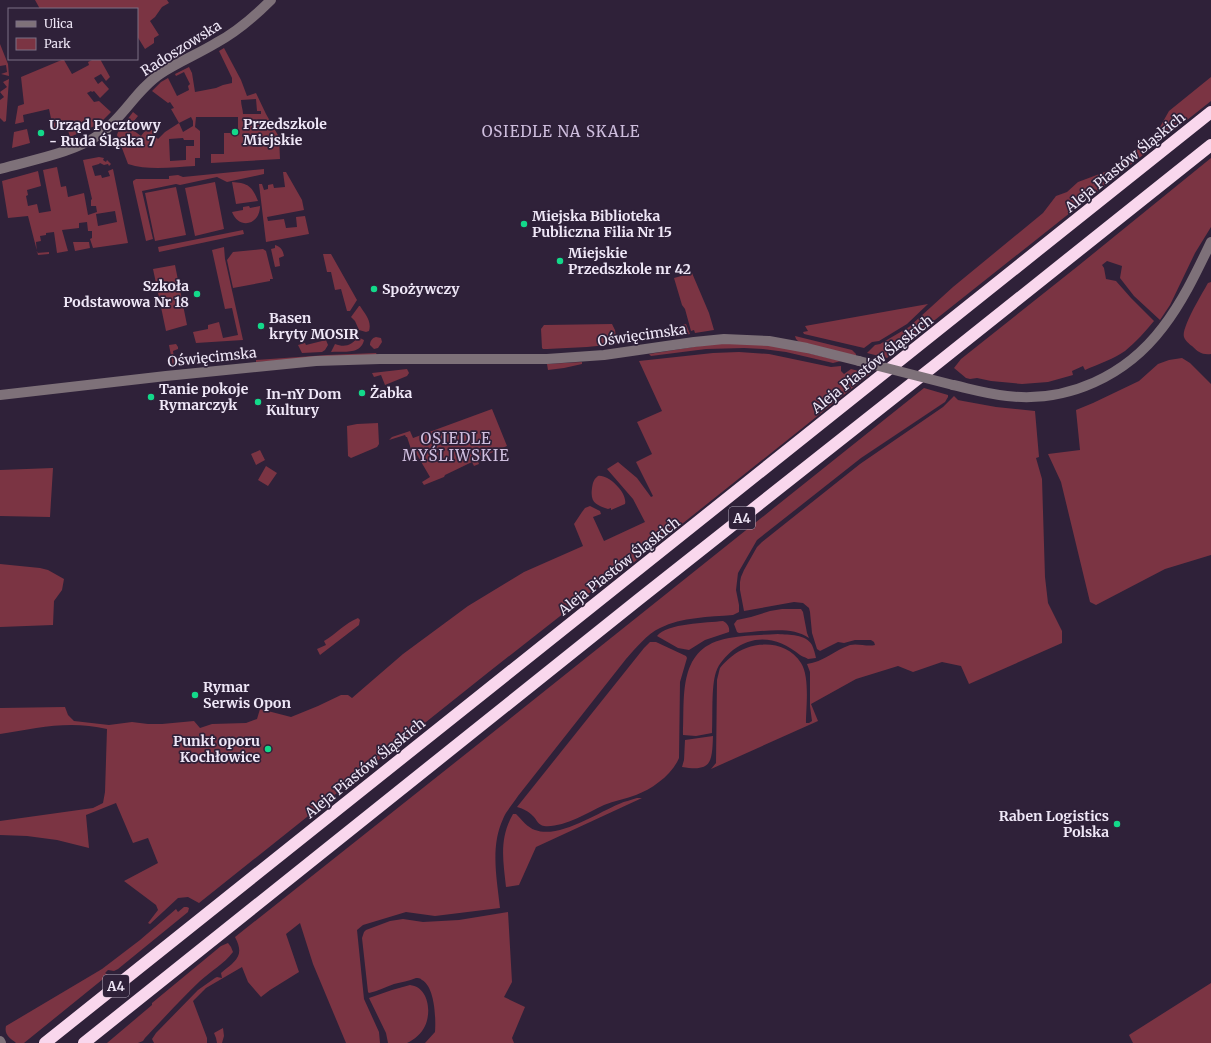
<svg xmlns="http://www.w3.org/2000/svg" width="1211" height="1043" viewBox="0 0 1211 1043" font-family="Merriweather,serif">
  <style>
    .green { fill: #7b3443; fill-rule: evenodd }
    .lines { fill: none; stroke-linecap: round; stroke-linejoin: round }
    .minor { stroke: #7e7179; stroke-width: 10 }
    .highway { stroke: #f9d7ed; stroke-width: 12 }
    .minor-bridge { stroke: #7e7179; stroke-width: 10 }
    .poi-dot { fill: #13d98a; stroke: #2f2139; stroke-width: 1.5 }
    .labels { text-anchor: middle; dominant-baseline: central; stroke-width: 3.5; stroke-linejoin: round; paint-order: stroke }
    .shield { fill: #2f2139; stroke: #b5acbe; stroke-width: 1 }
    .shield-label { font-size: 13px; font-weight: bold; fill: #efe7f7 }
    .street-label { font-size: 14px; fill: #efe7f7; stroke: #2f2139 }
    .poi-label { font-size: 14px; font-weight: bold; fill: #efe7f7; stroke: #2f2139; text-anchor: start }
    .neighbourhood-label { font-size: 15px; letter-spacing: 1px; fill: #cfbede; stroke: #2f2139 }
  </style>
  <rect width="100%" height="100%" fill="#2f2139"/>
  <path class="green" d="M 35,0 L 167,0 L 169,3 L 162,7 L 155,17 L 150,21 L 159,35 L 154,38 L 154,43 L 145,49 L 137,36 L 137,9 L 40,9 Z
    M 0,44 L 8,64 L 9,76 L 1,74 L 7,72 L 6,65 L 0,66 Z
    M 224,48 L 241,80 L 247,96 L 256,93 L 266,114 L 279,137 L 280,159 L 211,163 L 211,154 L 224,154 L 224,133 L 238,133 L 238,117 L 196,117 L 195,127 L 200,131 L 200,158 L 195,158 L 195,166 C 174,167 149,171 128,164 L 117,135 L 118,132 L 133,112 L 138,116 L 129,127 L 141,136 L 148,127 L 155,133 L 154,135 L 158,139 L 165,132 L 179,123 L 171,109 L 174,108 L 170,102 L 168,103 L 152,91 L 161,82 L 168,78 L 177,96 L 189,90 L 188,86 L 190,84 L 184,72 L 176,76 L 175,74 L 189,67 L 192,73 L 195,92 L 216,88 L 223,85 L 232,83 L 232,78 L 219,51 ZM 256,99 L 257,111 L 261,111 L 261,114 L 243,114 C 243,110 241,105 241,100 ZM 191,117 L 193,121 L 193,126 L 183,132 L 179,123 ZM 183,138 L 184,140 L 194,140 L 194,146 L 186,146 L 186,160 L 170,161 L 169,139 Z
    M 64,59 L 65,59 L 64,60 L 72,74 L 89,65 L 88,62 L 94,59 L 100,59 L 110,77 L 106,81 L 101,74 L 94,78 L 98,84 L 102,81 L 109,89 L 100,98 L 94,91 L 92,92 L 91,91 L 87,93 L 94,102 L 99,101 L 111,112 L 99,124 L 70,137 L 66,124 L 53,128 L 49,109 L 23,115 L 24,122 L 15,124 L 18,106 L 24,104 L 21,77 Z
    M 1211,77 L 1211,101 L 887,358 L 867,353 L 875,345 L 880,344 L 909,327 L 953,287 L 1043,213 L 1056,196 L 1067,192 L 1078,182 L 1113,169 L 1156,134 L 1169,111 Z
    M 9,79 L 6,121 L 4,122 L 0,118 L 0,100 L 4,97 L 0,92 L 7,87 L 3,82 Z
    M 27,129 L 30,143 L 12,148 L 14,132 Z
    M 99,157 L 104,158 L 103,160 L 106,162 L 107,160 L 111,164 L 109,166 L 108,164 L 104,165 L 100,163 L 99,164 L 92,166 L 95,176 L 101,175 L 102,178 L 110,176 L 108,171 L 113,169 L 128,243 L 93,248 L 90,239 L 92,238 L 92,231 L 88,231 L 87,222 L 79,223 L 79,228 L 62,230 L 68,251 L 57,253 L 54,232 L 46,233 L 46,235 L 40,236 L 41,241 L 36,242 L 37,253 L 49,252 L 49,254 L 38,255 L 28,216 L 8,218 L 2,181 L 38,171 L 41,186 L 27,190 L 28,195 L 26,196 L 28,206 L 37,204 L 39,213 L 51,211 L 43,170 L 57,167 L 61,187 L 66,186 L 68,197 L 84,193 L 88,215 L 97,212 L 96,206 L 91,206 L 91,200 L 92,199 L 83,160 ZM 115,211 L 117,222 L 98,226 L 96,214 Z
    M 1211,158 L 1211,227 L 1195,253 L 1170,305 L 1160,320 L 1134,296 L 1120,278 L 1122,266 L 1107,261 L 1102,265 L 1104,268 L 1106,279 L 1116,281 L 1131,298 L 1154,321 C 1145,332 1136,342 1125,351 C 1114,359 1098,364 1085,370 L 1083,366 L 1072,371 L 1073,375 L 1048,382 L 1022,384 L 991,381 L 977,378 L 970,379 L 966,378 L 954,368 L 961,359 L 1078,266 Z
    M 264,169 L 264,174 L 227,182 L 217,177 L 180,185 L 176,184 L 142,191 L 153,239 L 146,241 L 133,183 L 133,181 L 136,179 L 169,179 L 169,176 L 178,175 L 183,177 Z
    M 283,172 L 286,172 L 302,200 L 304,210 L 267,217 L 268,221 L 284,219 L 286,228 L 297,227 L 296,217 L 305,216 L 309,234 L 266,242 L 259,184 L 262,184 L 264,190 L 268,189 L 268,185 L 273,184 L 274,188 L 285,187 Z
    M 215,182 L 224,229 L 195,236 L 185,188 Z
    M 232,182 C 248,183 252,186 258,201 L 236,204 Z
    M 176,187 L 186,235 L 155,241 L 145,193 Z
    M 249,206 L 250,208 L 260,206 C 260,225 239,230 232,212 L 243,210 L 243,207 Z
    M 243,230 L 244,234 L 159,252 L 158,247 Z
    M 73,242 L 89,242 L 90,248 L 75,251 Z
    M 275,245 C 281,247 283,250 284,256 L 279,258 L 280,266 L 275,267 L 271,249 L 275,248 Z
    M 224,247 L 225,259 L 243,340 L 196,343 L 193,332 L 208,329 L 208,325 L 219,322 L 223,338 L 238,335 L 232,308 L 225,309 L 212,250 Z
    M 263,249 L 266,251 L 273,279 L 270,279 L 270,281 L 233,288 L 227,260 L 233,252 Z
    M 323,254 L 331,254 L 357,300 L 350,311 L 347,311 L 341,289 L 335,290 L 331,272 L 327,272 Z
    M 175,265 L 187,325 L 166,331 L 153,269 Z
    M 692,273 L 709,313 L 714,330 L 695,333 L 694,330 L 691,331 L 685,309 L 682,305 L 674,278 Z
    M 1211,282 L 1211,354 C 1202,355 1198,352 1192,346 C 1189,344 1185,340 1184,337 C 1181,328 1203,292 1208,283 Z
    M 928,304 L 907,324 L 879,341 L 872,342 L 864,348 L 804,334 L 803,332 L 808,331 L 805,326 Z
    M 359,306 L 360,306 C 365,314 372,321 369,331 L 366,332 L 359,330 L 355,321 L 351,317 Z
    M 612,324 L 615,330 L 617,344 L 587,347 L 547,349 L 543,349 L 542,348 L 541,329 L 544,325 Z
    M 686,324 L 690,334 L 675,337 L 672,328 Z
    M 795,336 L 852,350 L 856,354 L 856,356 L 799,342 L 796,339 Z
    M 358,337 L 364,340 C 361,355 343,351 331,352 L 335,344 C 345,348 352,345 358,337 Z
    M 376,337 L 381,338 L 382,342 L 378,348 L 374,349 L 370,345 C 370,341 372,338 376,337 Z
    M 326,340 L 328,345 L 325,350 L 322,352 L 302,353 L 298,345 L 305,343 L 306,345 Z
    M 727,343 L 764,345 L 787,348 L 841,361 L 833,363 L 786,352 L 763,349 L 744,348 L 706,349 L 651,356 L 649,354 L 706,345 Z
    M 176,344 L 178,347 L 178,349 L 173,351 L 174,358 L 176,358 L 177,364 L 230,360 L 238,358 L 238,353 L 242,353 L 242,351 L 244,350 L 245,358 L 173,366 L 169,345 Z
    M 739,352 L 769,354 L 831,367 L 841,366 L 841,371 L 844,374 L 851,369 L 870,374 L 633,563 L 629,562 L 490,671 L 199,903 L 188,897 L 178,898 L 150,924 L 148,923 L 158,910 L 156,905 L 124,881 L 158,863 L 148,838 L 133,843 L 116,803 L 86,815 L 89,848 L 57,840 L 27,836 L 0,835 L 0,821 L 93,808 L 103,803 L 105,792 L 107,729 C 69,720 37,728 0,734 L 0,708 L 65,707 L 68,715 L 74,721 L 109,725 L 132,722 L 148,724 L 162,724 L 194,721 L 200,728 L 212,724 L 246,723 L 257,719 L 260,709 L 291,717 L 318,706 L 341,695 L 348,695 L 352,698 L 403,654 L 468,606 L 524,572 L 583,546 L 574,524 L 582,512 L 585,508 L 590,506 L 600,511 L 601,514 L 593,517 L 604,541 L 645,522 L 633,499 L 607,469 L 618,462 L 637,478 L 651,497 L 653,496 L 636,462 L 652,454 L 637,422 L 662,411 L 639,361 L 713,353 Z
    M 376,353 L 377,355 L 256,362 L 256,360 L 327,355 Z
    M 1182,358 L 1190,363 L 1211,384 L 1211,555 L 1165,569 L 1096,605 L 1090,602 L 1061,482 L 1048,454 L 1080,450 L 1076,410 L 1093,403 L 1139,381 L 1158,364 L 1169,360 Z
    M 582,362 L 582,364 L 564,368 L 548,370 L 547,364 Z
    M 407,369 L 409,373 L 407,376 L 385,385 L 381,375 L 374,377 L 372,373 Z
    M 924,388 L 948,395 L 948,397 L 945,402 L 861,458 L 757,540 L 738,573 L 736,590 L 739,605 L 739,612 L 733,615 C 709,617 682,617 660,628 C 647,634 636,648 626,659 L 518,796 C 513,804 506,811 503,819 C 490,847 497,879 500,908 L 435,916 L 406,912 L 363,925 L 357,930 L 364,999 L 379,1032 L 380,1043 L 346,1043 L 313,964 L 300,923 L 286,934 L 299,972 L 270,990 L 261,997 L 248,982 L 242,967 L 206,988 L 193,1001 L 207,1038 L 207,1043 L 154,1043 L 152,1039 L 156,1033 L 198,990 L 215,978 L 217,977 L 222,978 L 221,973 C 236,961 245,956 235,937 L 472,749 Z
    M 954,396 L 958,400 L 963,401 L 996,407 L 1035,411 L 1039,457 L 1036,458 L 1042,479 L 1045,577 L 1048,603 L 1062,631 L 1062,643 L 969,684 L 961,666 L 942,662 L 913,672 L 898,666 L 856,679 L 811,704 L 818,721 L 711,769 L 716,763 L 717,680 C 718,676 719,671 720,668 C 723,664 727,660 731,657 C 751,640 786,639 801,663 C 810,677 806,707 806,723 L 809,723 L 812,721 L 810,706 L 810,672 L 807,664 C 823,662 835,650 850,645 C 858,643 867,647 875,645 L 874,642 L 871,640 L 855,640 L 844,643 L 838,642 L 820,651 L 817,649 L 812,633 L 810,612 L 809,608 L 803,603 L 794,602 L 744,611 L 740,590 L 740,582 L 741,577 L 744,570 L 757,547 L 762,542 L 860,464 L 943,407 Z
    M 492,409 L 507,446 L 477,459 L 479,464 L 474,466 L 472,462 L 445,475 L 444,477 L 424,485 L 422,482 L 430,477 L 413,448 L 411,449 L 407,437 L 406,437 L 405,435 L 389,440 L 392,437 L 410,431 L 413,438 Z
    M 378,423 L 379,444 L 377,447 L 351,458 L 348,456 L 347,426 L 357,424 Z
    M 260,450 L 265,460 L 256,465 L 251,454 Z
    M 266,466 L 277,473 L 268,486 L 258,480 Z
    M 53,468 L 50,517 L 0,516 L 0,470 Z
    M 598,476 C 608,474 628,493 625,504 L 611,510 L 611,508 L 608,509 C 596,505 590,503 592,488 C 593,483 593,480 598,476 Z
    M 0,564 L 40,568 L 48,570 L 64,579 L 62,590 L 54,601 L 53,625 L 0,627 Z
    M 782,609 L 801,609 L 803,612 L 807,633 L 809,638 C 791,625 760,632 739,633 L 737,632 L 734,624 L 737,620 L 751,617 L 770,611 Z
    M 358,618 L 360,620 L 359,625 L 320,655 L 317,649 L 326,645 L 324,641 C 336,634 345,623 358,618 Z
    M 723,621 C 727,623 730,627 729,632 L 705,640 L 689,650 L 678,648 L 657,636 C 667,623 707,623 723,621 Z
    M 778,634 C 789,635 806,634 812,645 C 814,649 815,654 816,658 L 808,659 C 805,657 803,657 800,655 C 779,638 756,633 733,650 C 726,656 719,663 716,672 C 711,687 713,717 712,733 L 696,736 L 683,735 C 685,695 677,647 729,638 C 745,635 762,635 778,634 Z
    M 650,642 L 656,642 L 686,656 L 687,658 L 680,682 L 679,758 C 672,775 652,789 636,795 C 625,799 614,801 604,805 C 587,813 563,828 544,826 C 538,825 537,820 533,816 C 528,811 524,809 517,807 L 644,648 Z
    M 713,736 C 712,762 712,772 682,767 L 684,760 L 685,740 Z
    M 637,798 L 642,798 L 536,847 L 519,885 L 506,887 C 503,859 499,839 513,814 L 516,814 C 521,819 528,828 535,830 C 559,839 597,813 619,804 C 625,801 632,800 637,798 Z
    M 184,907 L 187,907 L 189,908 L 188,912 L 118,969 L 114,971 L 108,970 L 105,973 L 108,975 L 24,1043 L 16,1043 C 10,1038 4,1035 6,1026 L 102,969 L 140,940 L 176,909 L 178,912 Z
    M 508,912 L 512,982 L 504,997 L 525,1007 L 512,1038 L 514,1043 L 425,1043 L 435,1032 C 436,1019 435,987 422,980 C 420,978 418,978 416,978 C 409,981 401,982 394,984 C 385,987 378,991 369,993 L 368,992 L 362,938 L 364,932 L 366,930 L 390,921 L 403,919 L 423,922 L 459,920 Z
    M 228,943 L 231,947 L 233,952 C 224,964 211,971 200,981 C 181,999 163,1019 145,1038 L 143,1041 L 138,1043 L 107,1043 L 152,1005 L 152,1003 L 221,946 Z
    M 1211,983 L 1211,1043 L 1133,1043 L 1129,1035 Z
    M 410,985 C 428,987 432,1011 425,1026 C 422,1033 414,1040 407,1043 C 402,1043 393,1043 388,1043 L 386,1033 L 369,998 L 392,990 Z
    M 223,1028 L 224,1036 L 222,1043 L 217,1043 L 216,1038 L 214,1033 Z"/>
  <g class="lines">
    <path class="minor" d="M 0,169 C 31,160 74,153 100,134 C 124,117 136,90 160,74 C 178,62 198,54 216,43 C 237,32 255,16 271,0
      M 953,385 C 971,389 988,394 1007,396 C 1068,403 1126,376 1163,327 C 1183,301 1197,271 1211,242
      M 0,395 L 166,376 L 316,361 L 380,359 L 547,359 L 604,355 L 694,342 L 724,339 L 769,341 L 807,348 L 859,361
      M 0,1041 L 1,1043"/>
    <path class="highway" d="M 45,1043 L 1211,112
      M 84,1043 L 638,600 L 939,362 L 1211,145"/>
    <path class="minor-bridge" d="M 859,361 L 953,385"/>
  </g>
  <g class="poi-dot">
    <circle cx="235" cy="132" r="4"/>
    <circle cx="41" cy="133" r="4"/>
    <circle cx="524" cy="224" r="4"/>
    <circle cx="560" cy="261" r="4"/>
    <circle cx="374" cy="289" r="4"/>
    <circle cx="197" cy="294" r="4"/>
    <circle cx="261" cy="326" r="4"/>
    <circle cx="362" cy="393" r="4"/>
    <circle cx="151" cy="397" r="4"/>
    <circle cx="258" cy="402" r="4"/>
    <circle cx="195" cy="695" r="4"/>
    <circle cx="268" cy="749" r="4"/>
    <circle cx="1117" cy="824" r="4"/>
  </g>
  <g class="labels">
    <g class="shield">
      <rect x="729" y="507" width="26" height="22" rx="3"/>
      <rect x="103" y="975" width="26" height="22" rx="3"/>
    </g>
    <g class="shield-label">
      <text x="742" y="518">A4</text>
      <text x="116" y="986">A4</text>
    </g>
    <g class="street-label">
      <text transform="translate(181 48) rotate(-32)">Radoszowska</text>
      <text transform="translate(1125 162) rotate(-39)">Aleja Piastów Śląskich</text>
      <text transform="translate(642 335) rotate(-8)">Oświęcimska</text>
      <text transform="translate(212 357) rotate(-6)">Oświęcimska</text>
      <text transform="translate(872 364) rotate(-38)">Aleja Piastów Śląskich</text>
      <text transform="translate(619 566) rotate(-38)">Aleja Piastów Śląskich</text>
      <text transform="translate(365 768) rotate(-39)">Aleja Piastów Śląskich</text>
    </g>
    <g class="poi-label">
      <text x="243" y="124">Przedszkole<tspan x="243" dy="16">Miejskie</tspan></text>
      <text x="49" y="125">Urząd Pocztowy<tspan x="49" dy="16">- Ruda Śląska 7</tspan></text>
      <text x="532" y="216">Miejska Biblioteka<tspan x="532" dy="16">Publiczna Filia Nr 15</tspan></text>
      <text x="568" y="253">Miejskie<tspan x="568" dy="16">Przedszkole nr 42</tspan></text>
      <text x="189" y="286" text-anchor="end">Szkoła<tspan x="189" dy="16">Podstawowa Nr 18</tspan></text>
      <text x="382" y="289">Spożywczy</text>
      <text x="269" y="318">Basen<tspan x="269" dy="16">kryty MOSIR</tspan></text>
      <text x="159" y="389">Tanie pokoje<tspan x="159" dy="16">Rymarczyk</tspan></text>
      <text x="370" y="393">Żabka</text>
      <text x="266" y="394">In-nY Dom<tspan x="266" dy="16">Kultury</tspan></text>
      <text x="203" y="687">Rymar<tspan x="203" dy="16">Serwis Opon</tspan></text>
      <text x="260" y="741" text-anchor="end">Punkt oporu<tspan x="260" dy="16">Kochłowice</tspan></text>
      <text x="1109" y="816" text-anchor="end">Raben Logistics<tspan x="1109" dy="16">Polska</tspan></text>
    </g>
    <g class="neighbourhood-label">
      <text x="561" y="131">OSIEDLE NA SKALE</text>
      <text x="456" y="438">OSIEDLE<tspan x="456" dy="17">MYŚLIWSKIE</tspan></text>
    </g>
  </g>
  <rect x="8" y="8" width="130" height="52" fill="#2f2139" stroke="#7c7085"/>
  <rect x="16" y="21" width="20" height="6" fill="#7e7179" stroke="#7c7085"/>
  <text x="44" y="28" font-size="12" fill="#efe7f7">Ulica</text>
  <rect x="16" y="38" width="20" height="12" fill="#7b3443" stroke="#7c7085"/>
  <text x="44" y="48" font-size="12" fill="#efe7f7">Park</text>
</svg>
